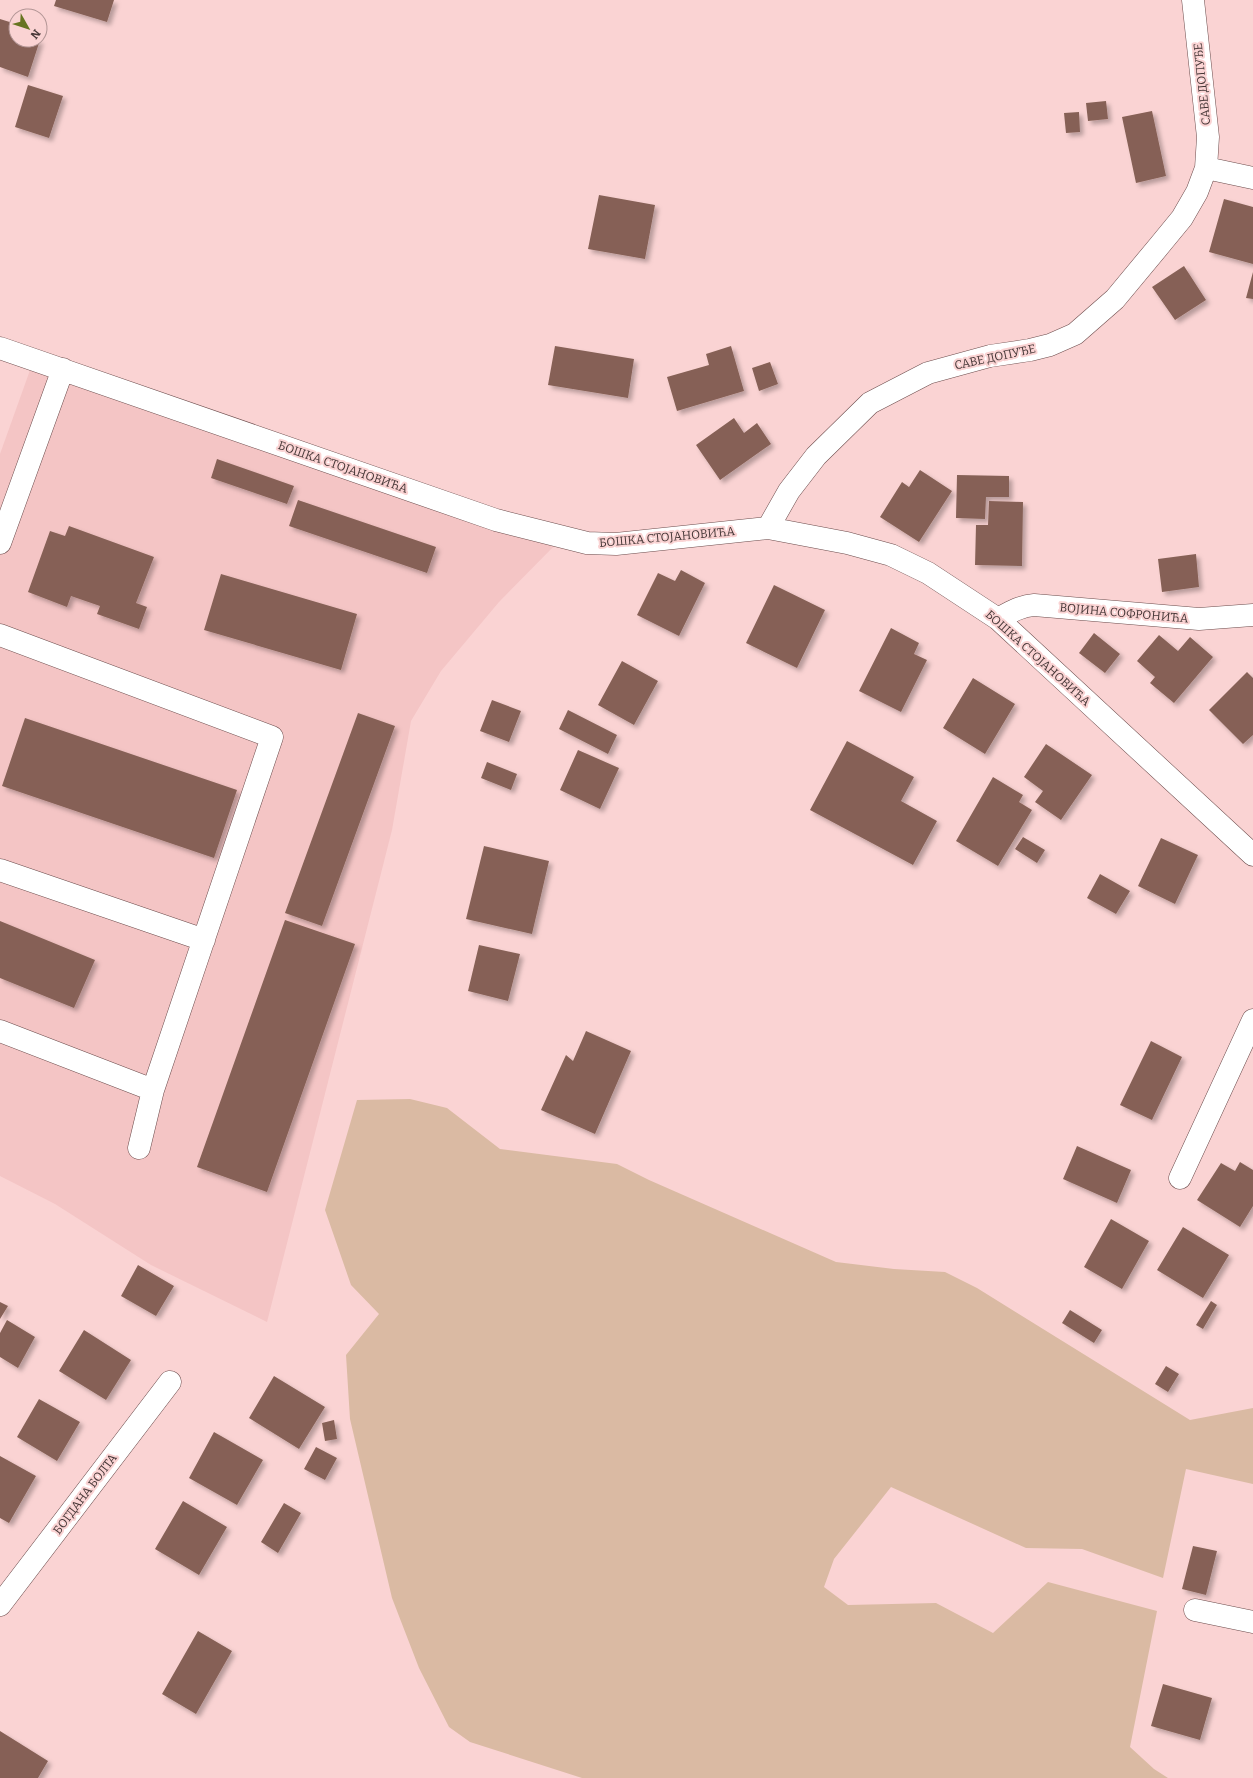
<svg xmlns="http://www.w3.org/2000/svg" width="1253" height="1778" viewBox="0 0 1253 1778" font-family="Bitter,serif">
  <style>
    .built { fill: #f4c5c5 }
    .green { fill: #dabaa3 }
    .building { fill: #866156; filter: url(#shadow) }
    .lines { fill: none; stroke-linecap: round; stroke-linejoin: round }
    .minor-casing { stroke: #6c4c4c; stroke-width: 23 }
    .minor { stroke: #fff; stroke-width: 22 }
    .labels { text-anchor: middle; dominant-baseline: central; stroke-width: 4; stroke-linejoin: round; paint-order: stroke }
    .street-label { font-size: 12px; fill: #463737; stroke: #fad3d3 }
  </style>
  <defs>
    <filter id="shadow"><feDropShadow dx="3.5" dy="3.5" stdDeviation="2" flood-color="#0004"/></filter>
  </defs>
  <rect width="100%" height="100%" fill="#fad3d3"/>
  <path class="built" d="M 34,359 L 562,538 L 499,602 L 441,671 L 411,721 L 392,830 L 267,1322 L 151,1265 L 55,1204 L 0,1176 L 0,454 Z"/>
  <path class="green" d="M 410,1099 L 447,1108 L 500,1149 L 617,1164 L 649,1180 L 836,1262 L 894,1269 L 945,1272 L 977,1288 L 1190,1420 L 1253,1408 L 1253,1484 L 1186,1469 L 1163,1578 L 1082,1549 L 1026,1548 L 891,1487 L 834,1559 L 824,1587 L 848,1605 L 936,1603 L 993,1633 L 1048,1582 L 1157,1611 L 1130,1747 L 1154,1769 L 1168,1778 L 582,1778 L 470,1742 L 449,1727 L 419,1668 L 392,1598 L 350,1419 L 346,1355 L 379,1314 L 351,1285 L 325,1210 L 357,1100 Z"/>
  <path class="building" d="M 56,0 L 114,0 L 107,22 L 54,6 Z
    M 0,19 L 16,24 L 16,40 L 40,40 L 28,77 L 0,67 Z
    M 28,85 L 63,96 L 49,138 L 15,127 Z
    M 1106,101 L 1108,119 L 1088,121 L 1086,103 Z
    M 1152,111 L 1166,176 L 1136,183 L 1122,117 Z
    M 1079,112 L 1080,132 L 1066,133 L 1064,113 Z
    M 599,195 L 655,205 L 645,259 L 588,249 Z
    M 1224,199 L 1253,207 L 1253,264 L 1209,252 Z
    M 1184,266 L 1206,300 L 1175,320 L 1152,287 Z
    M 1253,272 L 1253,299 L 1246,298 Z
    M 555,346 L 634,359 L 628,398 L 548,385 Z
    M 731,346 L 744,391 L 677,411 L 667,377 L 709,365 L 706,354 Z
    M 770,362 L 778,384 L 759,391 L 752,368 Z
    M 734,418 L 744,433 L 757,423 L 771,444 L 720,480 L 696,445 Z
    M 217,459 L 294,486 L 287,504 L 211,478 Z
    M 920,470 L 952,491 L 919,542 L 880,517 L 902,482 L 909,487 Z
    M 957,475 L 1009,476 L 1009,497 L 986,497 L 985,519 L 956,518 Z
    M 298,500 L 436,547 L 427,573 L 289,526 Z
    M 989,501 L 1023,502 L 1022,566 L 975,565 L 976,525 L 988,525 Z
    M 69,526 L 154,557 L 136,603 L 147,607 L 139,629 L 97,614 L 100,606 L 71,596 L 67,607 L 28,592 L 50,531 L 65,536 Z
    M 1196,554 L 1199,587 L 1162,592 L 1158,559 Z
    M 681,570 L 705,583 L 679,636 L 637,615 L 658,573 L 675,581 Z
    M 221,574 L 357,614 L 341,670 L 204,630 Z
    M 774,585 L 825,610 L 797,668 L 746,643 Z
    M 891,628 L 919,643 L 914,654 L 927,660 L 901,712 L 859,691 Z
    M 1094,633 L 1120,654 L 1105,673 L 1079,653 Z
    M 1159,635 L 1178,651 L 1190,637 L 1213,657 L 1174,703 L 1150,683 L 1155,677 L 1137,661 Z
    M 622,661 L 658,681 L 634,725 L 598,705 Z
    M 1247,672 L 1253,678 L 1253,735 L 1243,744 L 1209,710 Z
    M 973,678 L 1015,704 L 985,754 L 943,728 Z
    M 492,700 L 521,711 L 509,742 L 480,731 Z
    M 568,710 L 617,735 L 608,754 L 559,729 Z
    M 358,713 L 395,726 L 322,926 L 285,913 Z
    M 25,718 L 237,790 L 214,858 L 2,786 Z
    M 847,741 L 914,777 L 901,801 L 937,821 L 913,865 L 810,810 Z
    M 1046,744 L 1092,775 L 1061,820 L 1035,802 L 1043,791 L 1024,777 Z
    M 578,750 L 619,768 L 600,809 L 560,790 Z
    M 487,762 L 517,774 L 511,790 L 481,778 Z
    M 993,777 L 1023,795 L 1019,802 L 1032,810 L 998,866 L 956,841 Z
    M 1023,837 L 1045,850 L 1037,863 L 1015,849 Z
    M 1161,838 L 1198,855 L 1175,904 L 1138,886 Z
    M 484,846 L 549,861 L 532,934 L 466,919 Z
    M 1100,874 L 1130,891 L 1116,914 L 1087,898 Z
    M 285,920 L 355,944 L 267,1192 L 197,1167 Z
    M 0,921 L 95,960 L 74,1008 L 0,978 Z
    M 479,945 L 520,954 L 508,1001 L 468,991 Z
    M 586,1031 L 631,1051 L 595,1134 L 541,1110 L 566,1055 L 573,1061 Z
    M 1151,1041 L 1182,1057 L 1152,1120 L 1120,1105 Z
    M 1077,1146 L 1131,1170 L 1117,1203 L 1063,1179 Z
    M 1240,1162 L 1253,1170 L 1253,1206 L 1240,1227 L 1197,1200 L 1221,1163 L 1235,1171 Z
    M 1111,1219 L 1149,1241 L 1122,1289 L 1084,1267 Z
    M 1183,1227 L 1229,1255 L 1203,1298 L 1157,1270 Z
    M 138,1265 L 174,1286 L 156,1316 L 121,1296 Z
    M 1211,1301 L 1217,1305 L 1203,1329 L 1196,1325 Z
    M 0,1302 L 8,1306 L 0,1319 Z
    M 1070,1310 L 1102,1330 L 1094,1343 L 1062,1323 Z
    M 7,1320 L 35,1337 L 18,1368 L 0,1357 L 0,1333 Z
    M 84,1330 L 131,1360 L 106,1400 L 59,1371 Z
    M 1166,1366 L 1179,1374 L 1168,1392 L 1155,1384 Z
    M 274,1376 L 325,1407 L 299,1449 L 249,1418 Z
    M 39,1399 L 80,1422 L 57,1461 L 17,1437 Z
    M 334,1420 L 337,1439 L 325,1441 L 322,1423 Z
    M 214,1432 L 263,1460 L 237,1505 L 189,1478 Z
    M 316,1447 L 337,1458 L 325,1480 L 304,1469 Z
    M 0,1456 L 36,1476 L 9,1523 L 0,1518 Z
    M 183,1501 L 227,1527 L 199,1575 L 155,1549 Z
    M 284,1503 L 301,1513 L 278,1553 L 261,1542 Z
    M 1193,1546 L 1217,1551 L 1206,1595 L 1182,1589 Z
    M 198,1631 L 232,1651 L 196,1714 L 162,1694 Z
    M 1163,1684 L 1212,1698 L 1200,1740 L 1151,1726 Z
    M 0,1731 L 48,1761 L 38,1778 L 0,1778 Z"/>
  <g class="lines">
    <g class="minor-casing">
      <path id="minor" d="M 1206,168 L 1253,178
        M 0,348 L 496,520 L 587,543 L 616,544 L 768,528 L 847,543 L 891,555 L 928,573 L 998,619 L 1253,855
        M 768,528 L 789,491 L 816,456 L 870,403 L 928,373 L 990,356 L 1030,350 L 1050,345 L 1075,334 L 1115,299 L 1159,246 L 1182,218 L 1197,192 L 1206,168 L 1208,137 L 1193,0
        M 0,543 L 63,369
        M 998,619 C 1009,613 1020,606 1034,605 L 1199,619 L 1253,615
        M 0,635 L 272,737 L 153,1090 L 139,1148
        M 0,870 L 204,940
        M 0,1031 L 153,1090
        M 1180,1178 L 1253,1020
        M 0,1605 L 170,1382
        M 1195,1610 L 1253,1622"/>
    </g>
    <use href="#minor" class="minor"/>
  </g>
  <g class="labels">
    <g class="street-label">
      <text transform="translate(1202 84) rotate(-96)">САВЕ ДОПУЂЕ</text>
      <text transform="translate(995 357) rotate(-12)">САВЕ ДОПУЂЕ</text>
      <text transform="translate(343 467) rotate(19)">БОШКА СТОЈАНОВИЋА</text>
      <text transform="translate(667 537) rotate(-5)">БОШКА СТОЈАНОВИЋА</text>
      <text transform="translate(1124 613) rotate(5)">ВОЈИНА СОФРОНИЋА</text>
      <text transform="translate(1038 658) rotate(42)">БОШКА СТОЈАНОВИЋА</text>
      <text transform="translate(85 1494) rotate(-53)">БОГДАНА БОЛТА</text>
    </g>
  </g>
  <g transform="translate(28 28) rotate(129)"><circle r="19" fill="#fad3d3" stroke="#b29595"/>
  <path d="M0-3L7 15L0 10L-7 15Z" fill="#677420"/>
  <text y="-6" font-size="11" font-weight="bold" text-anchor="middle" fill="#463737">N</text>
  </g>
</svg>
